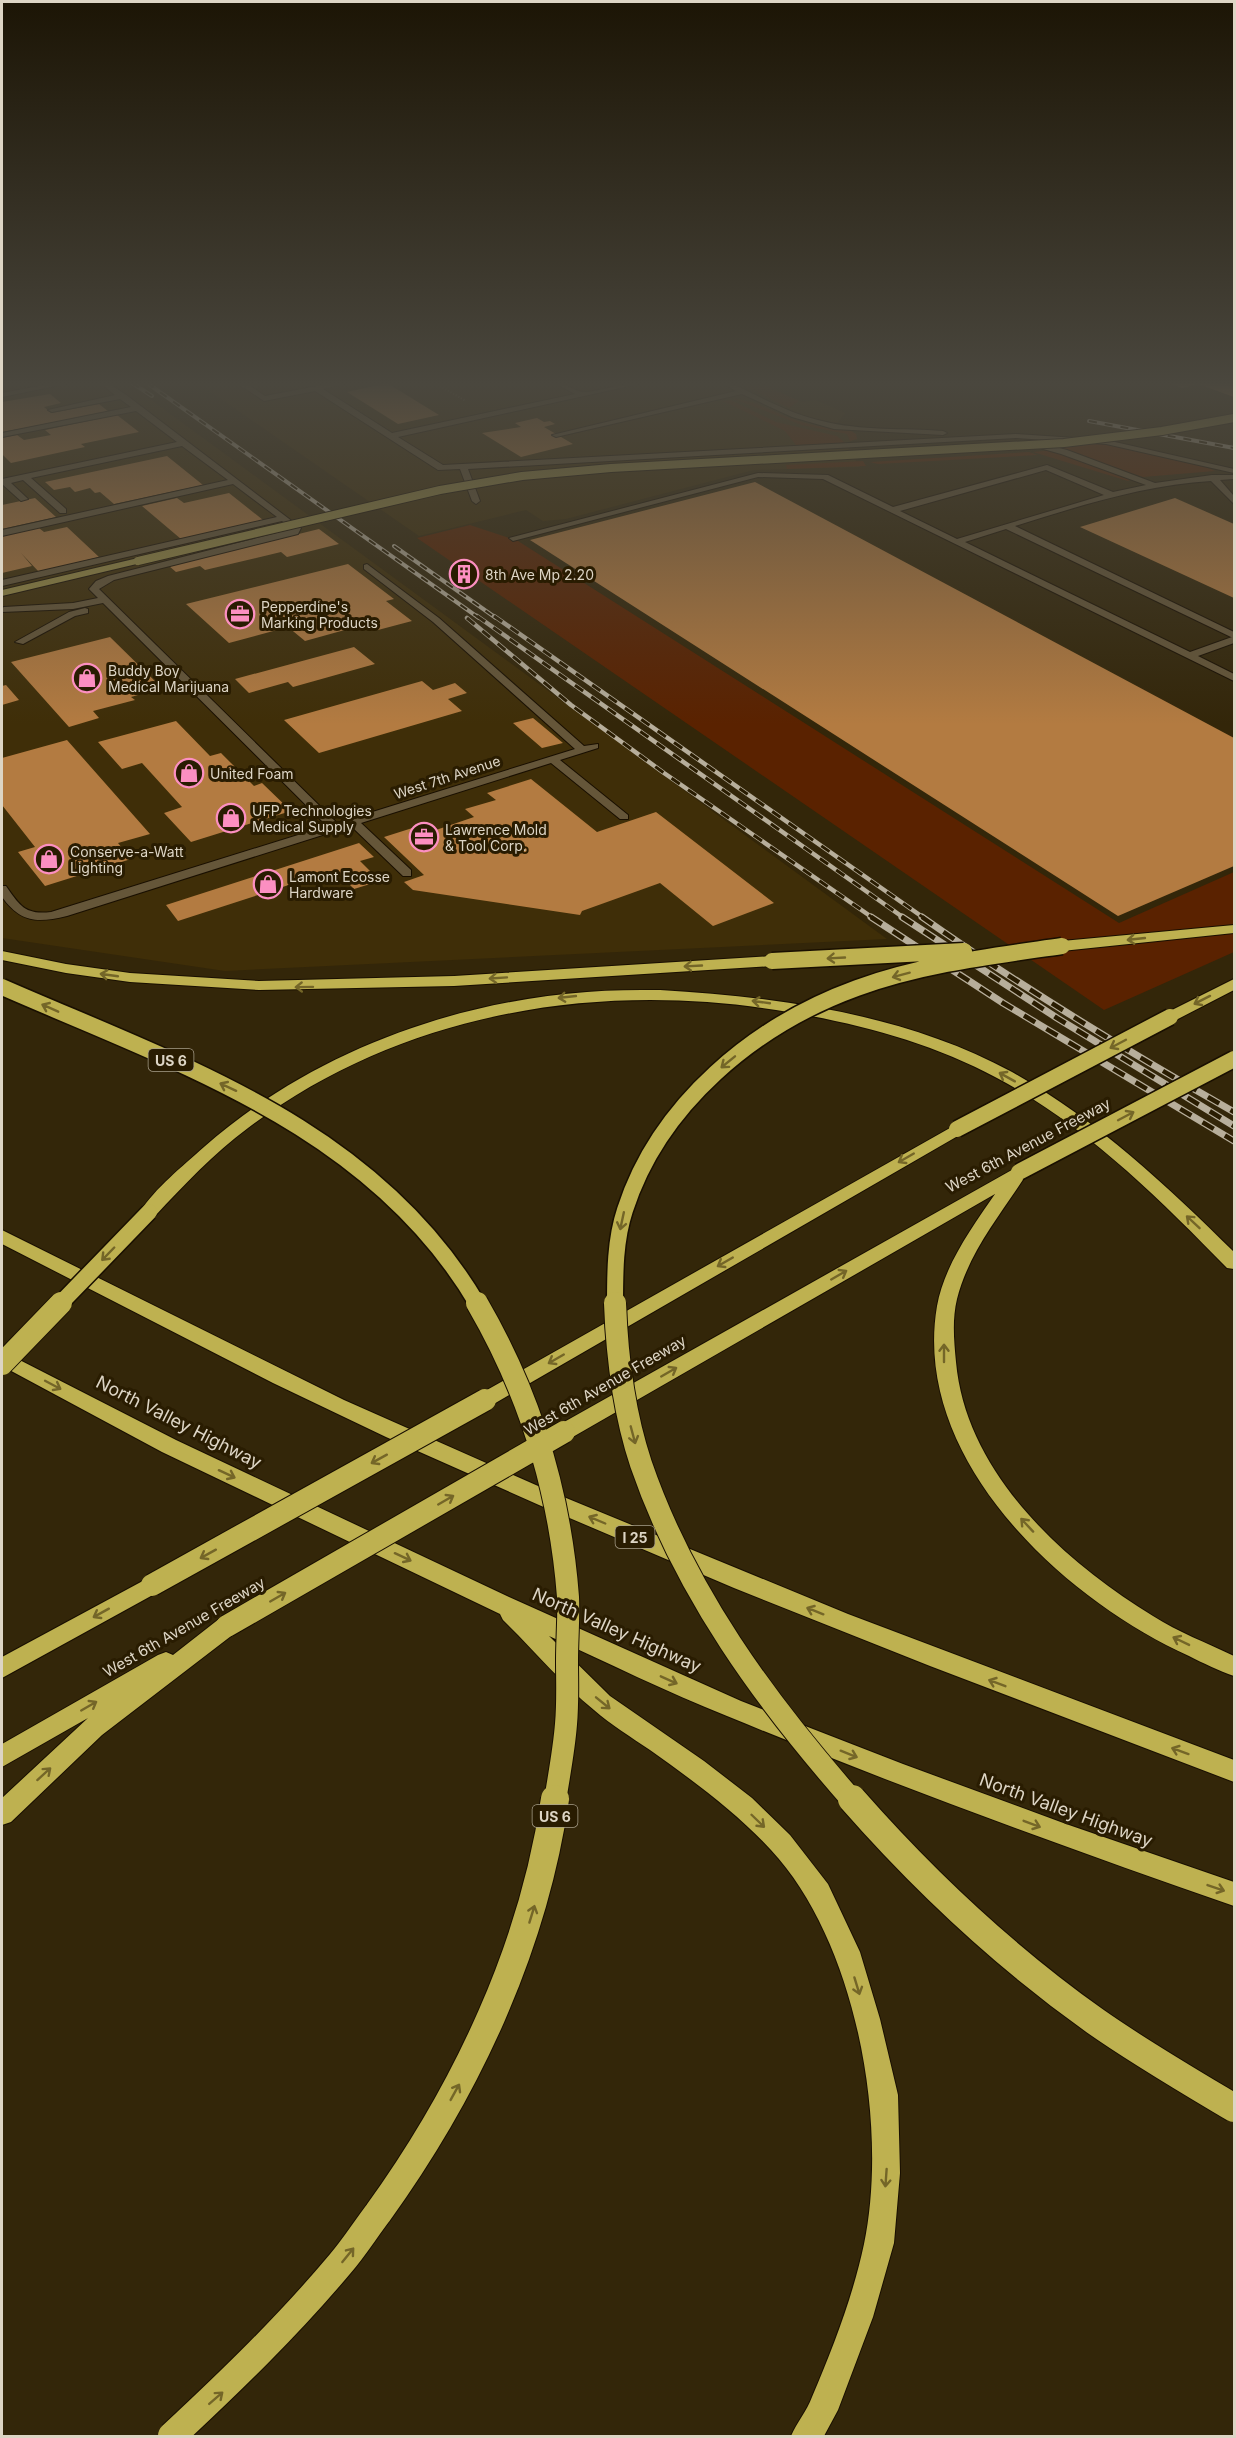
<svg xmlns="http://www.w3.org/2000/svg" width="1236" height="2438" viewBox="0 0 1236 2438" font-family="Inter,sans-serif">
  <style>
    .built { fill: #3f2e08 }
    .green { fill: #5a2200 }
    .building { fill: #b37b41 }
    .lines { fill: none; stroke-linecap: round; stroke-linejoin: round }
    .minor-casing { stroke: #190f00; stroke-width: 2 }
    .major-casing { stroke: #190f00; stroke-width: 2 }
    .highway-casing { stroke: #190f00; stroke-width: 2 }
    .path { stroke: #847962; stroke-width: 2; stroke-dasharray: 1 2; stroke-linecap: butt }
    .minor { fill: #655639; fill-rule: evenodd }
    .major { fill: #9a8d47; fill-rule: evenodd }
    .highway { fill: #beb150; fill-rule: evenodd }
    .rail-far2-casing { stroke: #b7ae9b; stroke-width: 4 }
    .rail-far1-casing { stroke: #b7ae9b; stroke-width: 4.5 }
    .rail-casing { stroke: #b7ae9b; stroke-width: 7 }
    .rail-far2 { stroke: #291c01; stroke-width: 2; stroke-dasharray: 8; stroke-linecap: butt }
    .rail-far1 { stroke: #291c01; stroke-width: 3; stroke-dasharray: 10; stroke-linecap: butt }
    .rail { stroke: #291c01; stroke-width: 4.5; stroke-dasharray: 13; stroke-linecap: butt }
    .major-bridge-casing { stroke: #190f00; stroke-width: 10; stroke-linecap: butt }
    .highway-bridge-far2-casing { stroke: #190f00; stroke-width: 19; stroke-linecap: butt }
    .highway-bridge-far1-casing { stroke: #190f00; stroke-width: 24; stroke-linecap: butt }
    .highway-bridge-casing { stroke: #190f00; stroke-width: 30; stroke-linecap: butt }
    .major-bridge { stroke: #9a8d47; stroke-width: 8 }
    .highway-bridge-far2 { stroke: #beb150; stroke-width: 16 }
    .highway-bridge-far1 { stroke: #beb150; stroke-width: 22 }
    .highway-bridge { stroke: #beb150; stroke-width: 28 }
    .oneway { stroke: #746628 }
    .labels { text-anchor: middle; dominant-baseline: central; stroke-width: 6; stroke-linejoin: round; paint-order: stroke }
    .far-poi-label { font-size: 14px; fill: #ddd5c5; stroke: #291c01; text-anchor: start }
    .far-street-label { font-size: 14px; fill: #ddd5c5; stroke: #291c01 }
    .shield { fill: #291c01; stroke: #a79e8a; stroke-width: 1.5 }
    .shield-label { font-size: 14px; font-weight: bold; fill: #ddd5c5 }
    .street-label { font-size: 15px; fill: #ddd5c5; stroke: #291c01 }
    .near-street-label { font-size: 18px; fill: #ddd5c5; stroke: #291c01 }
  </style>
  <rect width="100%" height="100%" fill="#332609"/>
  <path class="built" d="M 2,383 L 128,383 L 887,939 L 225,971 L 2,938 Z
    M 198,383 L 760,383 L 802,402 L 816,400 L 845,413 L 832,429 L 856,434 L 857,439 L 845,443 L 860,467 L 754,470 L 566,519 L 543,521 L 526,510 L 419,536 Z"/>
  <path class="green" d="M 738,383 L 760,383 L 799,401 L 789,408 Z
    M 734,399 C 754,400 769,410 787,417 C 807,425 829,428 851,431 L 856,434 L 857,439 L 850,441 L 847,434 L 802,425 Z
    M 731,400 L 776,422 L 837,436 L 845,443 L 796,445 L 785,431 L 723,401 Z
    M 1029,438 L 1102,442 L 1201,465 L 1215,471 L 1143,477 Z
    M 1052,450 L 1132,479 L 1128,481 L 1033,452 Z
    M 1029,452 L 1038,455 L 878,464 L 870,462 Z
    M 863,461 L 866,466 L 787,469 L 786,465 Z
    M 470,525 L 518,541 L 1119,923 L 1234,872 L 1234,952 L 1104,1010 L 417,538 Z"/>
  <path class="building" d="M 387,383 L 439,415 L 398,424 L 347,392 Z
    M 1169,383 L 1234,383 L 1234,397 L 1198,384 L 1182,388 Z
    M 50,394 L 61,403 L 44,407 L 51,413 L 99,404 L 109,412 L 2,432 L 2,402 Z
    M 117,415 L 139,432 L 81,444 L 85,447 L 11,463 L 2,454 L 2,438 L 17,435 L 24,440 L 51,435 L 45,430 Z
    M 537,418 L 544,422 L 550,421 L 555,424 L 544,427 L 573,444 L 521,457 L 482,433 L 521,427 L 515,423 Z
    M 167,456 L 203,485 L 114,504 L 100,492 L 95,493 L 90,488 L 75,492 L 70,487 L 54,490 L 45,482 Z
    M 755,482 L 1234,738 L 1234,866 L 1118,916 L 530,540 Z
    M 229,493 L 263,520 L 181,539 L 142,506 L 177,498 L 184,503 Z
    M 35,498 L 56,517 L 2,529 L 2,505 Z
    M 1175,498 L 1234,524 L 1234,598 L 1080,527 Z
    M 67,527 L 99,557 L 39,572 L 21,553 L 32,566 L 2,573 L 2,534 L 3,536 L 39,528 L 44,532 Z
    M 319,529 L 339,544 L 287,557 L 281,552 L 205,570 L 200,566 L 176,572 L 169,566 Z
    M 348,564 L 394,599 L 386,601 L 412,621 L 378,630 L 370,623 L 305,641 L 288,627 L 229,643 L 186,604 Z
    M 110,637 L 162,688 L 131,697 L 135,700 L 93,711 L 99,718 L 69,727 L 11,662 Z
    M 354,647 L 375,664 L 293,687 L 288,682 L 249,693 L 235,679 Z
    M 422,681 L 433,690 L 455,683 L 467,693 L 448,699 L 462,711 L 319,753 L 284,720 Z
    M 6,685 L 19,700 L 2,705 L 2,686 Z
    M 533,718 L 563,743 L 542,748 L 513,723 Z
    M 176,721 L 210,756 L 221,753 L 254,786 L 262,783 L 291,811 L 191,842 L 164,813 L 182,807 L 142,763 L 122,769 L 98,742 Z
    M 67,740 L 150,834 L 118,843 L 131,859 L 45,886 L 18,852 L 35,847 L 2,805 L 2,758 Z
    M 531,779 L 597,832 L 656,812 L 774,903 L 713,926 L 660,883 L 582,911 L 580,915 L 413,890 L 404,882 L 424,875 L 384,837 L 425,824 L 433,831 L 474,817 L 465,809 L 496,800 L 487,793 Z
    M 359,843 L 374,857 L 360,861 L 380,881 L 354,889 L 335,870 L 178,921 L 166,905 Z"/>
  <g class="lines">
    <g class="minor-casing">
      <path id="minor" d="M 55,383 L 70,383 L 2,397 L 2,393 Z
        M 100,383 L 108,383 L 125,394 L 301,528 L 298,534 L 114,580 L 99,589 L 337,823 L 575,749 L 433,622 L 364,569 L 364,565 L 367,564 L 439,618 L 584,746 L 598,744 L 598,748 L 560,760 L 628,815 L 628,819 L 620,819 L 551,763 L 361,823 L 411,870 L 411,876 L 403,876 L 351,826 L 67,916 C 37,923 21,923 2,897 L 2,886 L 6,886 C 20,906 25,915 51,912 L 327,826 L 103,603 L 73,609 L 2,612 L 2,608 L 4,607 L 73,603 L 98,598 L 89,589 L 96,581 L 108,576 L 292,529 L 282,521 L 2,586 L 2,580 L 277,517 L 233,484 L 2,536 L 2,530 L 228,480 L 182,446 L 31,478 L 66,509 L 66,513 L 60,513 L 23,480 L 11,483 L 28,499 L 21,501 L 2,484 L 2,479 L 177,442 L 136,411 L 2,437 L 2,433 L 131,407 L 120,399 L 52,412 L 48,410 L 115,395 Z
        M 237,383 L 246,383 L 265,396 L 333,383 L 347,383 L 323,389 L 392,433 L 575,394 L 555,383 C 567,383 576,393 586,392 C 606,390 623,382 643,383 L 398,437 L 443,465 L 1016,434 L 1106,440 L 1234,469 L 1234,473 L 1106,444 L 1016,438 L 468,469 L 480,501 L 476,504 L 472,501 L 460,469 L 438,470 L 315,391 L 264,401 Z
        M 722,383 L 731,383 C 760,397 790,414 822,421 C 861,431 903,428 943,431 L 947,433 L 943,435 L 834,429 L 792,417 L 742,394 L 556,437 L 552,435 L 736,391 Z
        M 1032,441 L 1067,450 L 1155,483 L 1212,475 L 1234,475 L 1234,479 L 1220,480 L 1234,496 L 1234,504 L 1211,481 C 1144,485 1079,506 1015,526 L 1234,632 L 1234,643 L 1198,656 L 1234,674 L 1234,681 L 823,479 L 758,477 L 513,541 L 509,538 L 758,473 L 828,475 L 893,507 L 1047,465 L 1113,492 L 1146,485 L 1061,454 L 1029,445 L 1028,443 ZM 1046,470 L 1104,495 L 957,539 L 900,511 ZM 1006,529 L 1231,637 L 1232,637 L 1190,652 L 965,542 Z
        M 85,608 L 88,609 L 88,613 L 75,616 L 23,644 L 15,642 L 69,612 Z"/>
    </g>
    <g class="major-casing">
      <path id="major" d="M 138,558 L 143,561 L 141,563 L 2,596 L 2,590 Z"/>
    </g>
    <g class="highway-casing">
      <path id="highway" d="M 1234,925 L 1234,933 L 1062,951 L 1054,946 L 1062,941 Z
        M 2,951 L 66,964 L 130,973 L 259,981 L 454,976 L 772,956 L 780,961 L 772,966 L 454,986 L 259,990 L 130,982 L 66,973 L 2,960 Z
        M 1234,979 L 1234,990 L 1176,1020 L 1170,1022 L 1162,1017 L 1164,1014 Z
        M 660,990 C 780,997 905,1014 1012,1072 C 1096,1119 1166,1185 1234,1252 L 1234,1269 L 1227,1268 C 1158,1197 1085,1125 997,1078 C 928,1041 853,1022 776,1010 C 592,981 399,1014 248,1128 C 214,1153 184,1185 155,1216 L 143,1216 L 140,1212 C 155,1188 183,1166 204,1147 C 308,1055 449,1002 587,992 C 611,990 636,990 660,990 Z
        M 957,1124 L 963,1125 L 966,1129 L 963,1133 L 492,1405 L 485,1408 L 478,1405 L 475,1400 L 478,1395 Z
        M 1019,1166 L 1025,1168 L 1028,1172 C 1002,1213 969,1251 957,1299 C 952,1320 954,1341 956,1362 C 966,1473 1063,1561 1153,1616 C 1178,1632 1207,1643 1234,1656 L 1234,1676 C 1219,1671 1203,1663 1189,1656 C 1063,1599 911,1459 937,1306 C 944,1266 972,1227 995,1194 L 571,1438 L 564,1440 L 557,1438 L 554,1432 L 557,1426 Z
        M 2,1230 L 344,1400 L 554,1493 L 848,1614 L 1234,1760 L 1234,1782 L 930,1666 L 734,1588 L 539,1505 L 386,1437 L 273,1383 L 2,1244 Z
        M 2,1351 L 176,1440 L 509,1597 L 741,1701 L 903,1764 L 1066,1824 L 1234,1882 L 1234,1906 C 1064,1847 894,1785 727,1716 C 667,1692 608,1663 549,1636 L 610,1696 L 704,1761 L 752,1798 L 790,1835 L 828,1884 L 860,1952 L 880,2019 L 898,2095 L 900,2173 L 894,2243 L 873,2317 L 838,2410 L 824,2436 L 791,2436 C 797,2422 807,2411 812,2397 C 833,2348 853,2296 864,2244 C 889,2124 856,1941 771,1850 C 735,1811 692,1780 650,1750 C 631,1737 611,1725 594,1710 C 561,1683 533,1649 503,1620 L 500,1614 L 162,1452 L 2,1366 Z
        M 152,1576 L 160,1579 L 163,1585 L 160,1591 L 2,1678 L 2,1657 Z
        M 227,1616 L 235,1619 L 238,1626 L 235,1633 L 102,1735 L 11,1822 L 2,1825 L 2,1798 L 88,1718 L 2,1767 L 2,1744 L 158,1655 L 166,1652 L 173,1655 L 219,1619 Z"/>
    </g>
    <path class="path" d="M 435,383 L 466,401"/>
    <use href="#minor" class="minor"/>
    <use href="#major" class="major"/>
    <use href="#highway" class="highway"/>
    <g class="rail-far2-casing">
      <path id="rail-far2" d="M 132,383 L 152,396
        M 147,383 L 479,618
        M 1089,421 L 1234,448
        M 394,546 L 496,618"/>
    </g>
    <g class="rail-far1-casing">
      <path id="rail-far1" d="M 477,616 L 904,918
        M 494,616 L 924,918
        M 467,618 L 571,705 L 664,773 L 873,918"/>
    </g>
    <g class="rail-casing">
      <path id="rail" d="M 871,917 L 1003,1003 L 1234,1141
        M 902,917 L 1057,1018 L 1234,1126
        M 922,917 C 1023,988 1127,1051 1234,1112"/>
    </g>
    <use href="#rail-far2" class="rail-far2"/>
    <use href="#rail-far1" class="rail-far1"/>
    <use href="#rail" class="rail"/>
    <g class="major-bridge-casing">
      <path id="major-bridge" d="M 138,561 L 440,490 L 522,476 L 611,468 L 1064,443 L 1162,431 L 1234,418"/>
    </g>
    <g class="highway-bridge-far2-casing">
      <path id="highway-bridge-far2" d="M 772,961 L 964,951
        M 2,987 C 180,1065 374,1127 478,1305
        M 957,1129 L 1170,1017
        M 1019,1172 L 1234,1059
        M 59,1305 L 149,1212
        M 615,1305 C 615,1273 615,1240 625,1210 C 659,1104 755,1025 857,988 C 923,964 993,956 1062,946"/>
    </g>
    <g class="highway-bridge-far1-casing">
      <path id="highway-bridge-far1" d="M 477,1303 C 530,1394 560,1492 568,1597 C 569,1618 567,1639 567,1660 C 567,1681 568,1703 566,1724 C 564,1750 559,1775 555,1801
        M 615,1303 C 617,1357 624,1413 641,1464 C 685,1592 765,1701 853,1801
        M 2,1364 L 61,1303
        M 152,1585 L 485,1400
        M 227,1626 L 564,1432"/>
    </g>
    <g class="highway-bridge-casing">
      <path id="highway-bridge" d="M 852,1799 C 924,1881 1005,1957 1095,2021 C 1139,2052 1187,2080 1234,2108
        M 172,2436 C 231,2381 288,2326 340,2264 C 354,2248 365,2230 378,2213 C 466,2091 533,1949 555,1799"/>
    </g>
    <use href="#major-bridge" class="major-bridge"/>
    <use href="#highway-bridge-far2" class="highway-bridge-far2"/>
    <use href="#highway-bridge-far1" class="highway-bridge-far1"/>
    <use href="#highway-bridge" class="highway-bridge"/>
  </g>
  <defs><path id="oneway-shaft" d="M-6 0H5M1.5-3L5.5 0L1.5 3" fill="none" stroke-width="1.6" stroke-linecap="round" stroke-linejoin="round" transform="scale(1.5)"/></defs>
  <g class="oneway">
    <use href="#oneway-shaft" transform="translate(1136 939) rotate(174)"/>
    <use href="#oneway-shaft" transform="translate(836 958) rotate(177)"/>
    <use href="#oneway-shaft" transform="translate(693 966) rotate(177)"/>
    <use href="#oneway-shaft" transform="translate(109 975) rotate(-172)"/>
    <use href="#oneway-shaft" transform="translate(901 975) rotate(165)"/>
    <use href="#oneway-shaft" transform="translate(498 978) rotate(176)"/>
    <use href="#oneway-shaft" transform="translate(304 987) rotate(179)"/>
    <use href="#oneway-shaft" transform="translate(567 997) rotate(174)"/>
    <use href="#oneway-shaft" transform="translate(1202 1000) rotate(153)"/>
    <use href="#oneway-shaft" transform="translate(761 1002) rotate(-172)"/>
    <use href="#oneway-shaft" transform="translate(50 1008) rotate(-156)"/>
    <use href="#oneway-shaft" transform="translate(1118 1044) rotate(152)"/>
    <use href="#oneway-shaft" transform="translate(728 1062) rotate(141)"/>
    <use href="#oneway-shaft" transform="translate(1007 1077) rotate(-151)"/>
    <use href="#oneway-shaft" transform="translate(228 1087) rotate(-155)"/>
    <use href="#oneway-shaft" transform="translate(1126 1116) rotate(-28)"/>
    <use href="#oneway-shaft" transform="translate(906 1158) rotate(150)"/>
    <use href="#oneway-shaft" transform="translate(622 1221) rotate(102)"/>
    <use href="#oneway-shaft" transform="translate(1193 1222) rotate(-137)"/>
    <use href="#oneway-shaft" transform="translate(108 1254) rotate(134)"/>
    <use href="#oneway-shaft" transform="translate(725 1262) rotate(150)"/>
    <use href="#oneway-shaft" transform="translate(839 1275) rotate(-30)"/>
    <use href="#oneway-shaft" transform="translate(944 1353) rotate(-90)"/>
    <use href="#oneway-shaft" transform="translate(556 1359) rotate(150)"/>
    <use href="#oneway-shaft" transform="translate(669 1372) rotate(-30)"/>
    <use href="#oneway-shaft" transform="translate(53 1385) rotate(28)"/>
    <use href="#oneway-shaft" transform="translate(633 1435) rotate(75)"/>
    <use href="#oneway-shaft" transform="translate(379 1459) rotate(151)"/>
    <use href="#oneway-shaft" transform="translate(227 1474) rotate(25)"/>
    <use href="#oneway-shaft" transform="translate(446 1500) rotate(-30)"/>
    <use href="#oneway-shaft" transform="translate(597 1520) rotate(-157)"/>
    <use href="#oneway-shaft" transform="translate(1027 1525) rotate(-133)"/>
    <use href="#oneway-shaft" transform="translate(208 1554) rotate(151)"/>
    <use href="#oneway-shaft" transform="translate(403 1557) rotate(25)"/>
    <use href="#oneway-shaft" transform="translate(278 1597) rotate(-30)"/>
    <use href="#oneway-shaft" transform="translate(815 1611) rotate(-158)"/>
    <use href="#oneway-shaft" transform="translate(101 1613) rotate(151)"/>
    <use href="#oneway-shaft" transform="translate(1181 1641) rotate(-154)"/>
    <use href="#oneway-shaft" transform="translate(669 1680) rotate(24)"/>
    <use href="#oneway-shaft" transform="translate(997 1683) rotate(-159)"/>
    <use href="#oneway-shaft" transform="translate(603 1703) rotate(39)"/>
    <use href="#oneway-shaft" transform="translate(89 1706) rotate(-30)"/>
    <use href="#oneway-shaft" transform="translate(1180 1751) rotate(-160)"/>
    <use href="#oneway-shaft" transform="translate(849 1754) rotate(22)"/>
    <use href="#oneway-shaft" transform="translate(44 1774) rotate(-42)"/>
    <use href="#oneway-shaft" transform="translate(758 1821) rotate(44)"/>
    <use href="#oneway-shaft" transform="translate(1032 1824) rotate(21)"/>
    <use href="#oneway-shaft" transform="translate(1216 1888) rotate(19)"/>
    <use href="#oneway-shaft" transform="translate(532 1914) rotate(-73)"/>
    <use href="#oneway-shaft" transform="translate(857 1986) rotate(73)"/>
    <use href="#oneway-shaft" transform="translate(455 2092) rotate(-61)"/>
    <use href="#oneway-shaft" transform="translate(886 2178) rotate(94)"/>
    <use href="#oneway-shaft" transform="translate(348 2255) rotate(-51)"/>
    <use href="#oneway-shaft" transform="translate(216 2398) rotate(-41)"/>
  </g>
  <linearGradient id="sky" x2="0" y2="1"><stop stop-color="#1c1505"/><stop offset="0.53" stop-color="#4a473e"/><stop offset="1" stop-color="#4a473e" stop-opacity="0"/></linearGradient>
  <rect width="1236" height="724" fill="url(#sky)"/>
  <defs>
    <g id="building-ring" transform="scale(1.5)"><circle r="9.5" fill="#291c01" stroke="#fc8fc1" stroke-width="1.5"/><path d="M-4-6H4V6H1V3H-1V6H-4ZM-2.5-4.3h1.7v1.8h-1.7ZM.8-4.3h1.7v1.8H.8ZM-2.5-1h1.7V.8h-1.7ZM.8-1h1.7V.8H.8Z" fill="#fc8fc1"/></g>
    <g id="office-ring" transform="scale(1.5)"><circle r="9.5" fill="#291c01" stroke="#fc8fc1" stroke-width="1.5"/><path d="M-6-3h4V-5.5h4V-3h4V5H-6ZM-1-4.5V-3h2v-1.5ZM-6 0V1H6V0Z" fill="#fc8fc1"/></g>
    <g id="shop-ring" transform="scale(1.5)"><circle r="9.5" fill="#291c01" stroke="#fc8fc1" stroke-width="1.5"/><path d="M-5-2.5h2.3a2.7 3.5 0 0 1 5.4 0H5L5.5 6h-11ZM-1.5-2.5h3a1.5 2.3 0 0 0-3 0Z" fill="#fc8fc1"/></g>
  </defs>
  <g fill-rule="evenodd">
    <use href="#building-ring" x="464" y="574"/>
    <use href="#office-ring" x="240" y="614"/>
    <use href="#shop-ring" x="87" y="678"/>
    <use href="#shop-ring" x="189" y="773"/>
    <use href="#shop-ring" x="231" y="818"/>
    <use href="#office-ring" x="424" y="837"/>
    <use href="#shop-ring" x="49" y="859"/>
    <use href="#shop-ring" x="268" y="884"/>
  </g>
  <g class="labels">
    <g class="far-poi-label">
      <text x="485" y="574">8th Ave Mp 2.20</text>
      <text x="261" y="606">Pepperdine's<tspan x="261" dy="16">Marking Products</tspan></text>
      <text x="108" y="670">Buddy Boy<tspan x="108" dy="16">Medical Marijuana</tspan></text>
      <text x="210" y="773">United Foam</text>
      <text x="252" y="810">UFP Technologies<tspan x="252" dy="16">Medical Supply</tspan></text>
      <text x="445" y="829">Lawrence Mold<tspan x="445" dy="16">&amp; Tool Corp.</tspan></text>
      <text x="70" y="851">Conserve-a-Watt<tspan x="70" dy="16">Lighting</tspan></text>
      <text x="289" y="876">Lamont Ecosse<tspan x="289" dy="16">Hardware</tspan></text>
    </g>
    <g class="far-street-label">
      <text transform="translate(447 777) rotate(-18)">West 7th Avenue</text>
    </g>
    <g class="shield">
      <rect x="148.5" y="1049" width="45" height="22" rx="4.5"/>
      <rect x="615.5" y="1526" width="39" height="22" rx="4.5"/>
      <rect x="532.5" y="1805" width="45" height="22" rx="4.5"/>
    </g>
    <g class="shield-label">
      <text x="171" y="1060">US 6</text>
      <text x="635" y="1537">I 25</text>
      <text x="555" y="1816">US 6</text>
    </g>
    <g class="street-label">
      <text transform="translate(1028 1145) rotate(-28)">West 6th Avenue Freeway</text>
      <text transform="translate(605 1385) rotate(-30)">West 6th Avenue Freeway</text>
      <text transform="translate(184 1627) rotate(-30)">West 6th Avenue Freeway</text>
    </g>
    <g class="near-street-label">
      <text transform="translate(179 1422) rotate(27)">North Valley Highway</text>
      <text transform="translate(617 1630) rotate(24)">North Valley Highway</text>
      <text transform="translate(1066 1810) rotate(20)">North Valley Highway</text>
    </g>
  </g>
  <rect width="1236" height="2438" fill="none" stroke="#ddd5c5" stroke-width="6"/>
</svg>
